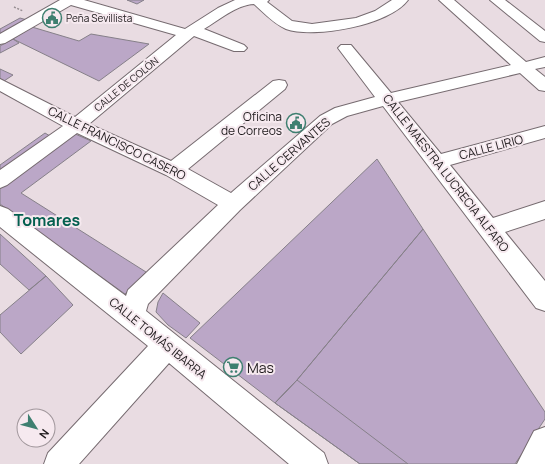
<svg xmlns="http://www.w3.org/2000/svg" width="545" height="464" viewBox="0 0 545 464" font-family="Manrope,sans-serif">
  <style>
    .building { fill: #bba7c7; stroke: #868089 }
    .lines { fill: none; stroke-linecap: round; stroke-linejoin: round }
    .minor-casing { stroke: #766b70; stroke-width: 2 }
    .path { stroke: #988f93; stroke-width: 1.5; stroke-dasharray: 2 1.5; stroke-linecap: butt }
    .minor { fill: #fff; fill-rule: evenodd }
    .labels { text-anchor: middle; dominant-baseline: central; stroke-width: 4; stroke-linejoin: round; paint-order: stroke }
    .far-poi-label { font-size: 10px; fill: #1e1a1c; stroke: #f6e9ef; text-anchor: start }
    .far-street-label { font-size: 10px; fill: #1e1a1c; stroke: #f6e9ef }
    .poi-label { font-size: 12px; fill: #1e1a1c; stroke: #f6e9ef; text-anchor: end }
    .street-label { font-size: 12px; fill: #1e1a1c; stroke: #f6e9ef }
    .near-poi-label { font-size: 14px; fill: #1e1a1c; stroke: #f6e9ef; text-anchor: start }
    .district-label { font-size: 16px; font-weight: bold; fill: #035f4f; stroke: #f6e9ef }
  </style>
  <rect width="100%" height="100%" fill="#e9dce2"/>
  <path class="building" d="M 127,0 L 144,0 L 137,4 Z
    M 20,18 L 27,20 L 0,36 L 0,29 Z
    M 32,27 L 79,41 L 91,34 L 149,44 L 99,81 L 13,39 Z
    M 13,39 L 19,43 L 0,53 L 0,46 Z
    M 0,69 L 13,75 L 4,81 L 0,79 Z
    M 45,133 L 55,139 L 0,178 L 0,165 Z
    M 73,133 L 91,141 L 21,193 L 146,272 L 125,294 L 0,204 L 0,187 Z
    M 377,159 L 423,229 L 297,380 L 275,403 L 190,338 Z
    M 423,229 L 545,412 L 545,419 L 515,464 L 360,464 L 275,403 L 297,380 Z
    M 0,234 L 46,276 L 29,290 L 0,264 Z
    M 46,276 L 73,305 L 21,354 L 0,332 L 0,315 Z
    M 163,293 L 200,323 L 186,338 L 168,325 L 156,312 L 158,302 Z
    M 297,380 L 408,464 L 360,464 L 275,403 Z"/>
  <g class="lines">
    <g class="minor-casing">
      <path id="minor" d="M 60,0 L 84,0 L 185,29 L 218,8 L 235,0 L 269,0 L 267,2 L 292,21 L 312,24 L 356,18 L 375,11 L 392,0 L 408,0 C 390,25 314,39 286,29 C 274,24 264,13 254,4 C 236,5 219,20 204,29 L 244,45 L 247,48 L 244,51 L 234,51 L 194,36 L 89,124 L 171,161 L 273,81 L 279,80 L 285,81 L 287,85 L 285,89 L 188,169 L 231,193 L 320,116 L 335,108 L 375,97 L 338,48 L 341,45 L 351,45 L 391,93 L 511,65 L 439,0 L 454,0 L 526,62 L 545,57 L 545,67 L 535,69 L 545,77 L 545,91 L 539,90 L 520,73 L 398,102 L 441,154 L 545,126 L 545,138 L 450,165 L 493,218 L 545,201 L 545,219 L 505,232 L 545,281 L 545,311 L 536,308 L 383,106 L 347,116 L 332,124 L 240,210 L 148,304 L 146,311 L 324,453 L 328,464 L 289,464 L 169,363 L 79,464 L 44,464 L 48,453 L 148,346 L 0,227 L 0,206 L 8,209 L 126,296 L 128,290 L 218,205 L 166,175 L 77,133 L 7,185 L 0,188 L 0,170 L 63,126 L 0,91 L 0,79 L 75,117 L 176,35 L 71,5 L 5,43 L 0,44 L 0,34 Z
        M 490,0 L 505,0 L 545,31 L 545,42 L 540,41 Z
        M 545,427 L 545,464 L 517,464 L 534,431 Z"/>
    </g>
    <path class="path" d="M 14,7 L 23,11"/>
    <use href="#minor" class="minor"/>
  </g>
  <defs>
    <g id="civic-ring" transform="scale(1)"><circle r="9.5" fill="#f6e9ef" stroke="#3e7f70" stroke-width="1.5"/><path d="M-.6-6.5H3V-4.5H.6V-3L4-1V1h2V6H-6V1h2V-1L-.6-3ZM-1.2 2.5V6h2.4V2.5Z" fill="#3e7f70"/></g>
    <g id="supermarket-ring" transform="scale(1)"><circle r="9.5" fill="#f6e9ef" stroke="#3e7f70" stroke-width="1.5"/><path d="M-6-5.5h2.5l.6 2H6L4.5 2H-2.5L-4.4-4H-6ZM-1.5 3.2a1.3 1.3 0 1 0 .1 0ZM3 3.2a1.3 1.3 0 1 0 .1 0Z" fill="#3e7f70"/></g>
  </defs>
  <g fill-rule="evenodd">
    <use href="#civic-ring" x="52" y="18"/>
    <use href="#civic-ring" x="296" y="123"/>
    <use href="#supermarket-ring" x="233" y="367"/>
  </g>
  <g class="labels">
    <g class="far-poi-label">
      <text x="66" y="18">Peña Sevillista</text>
    </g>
    <g class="far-street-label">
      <text transform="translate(126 84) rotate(-39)">CALLE DE COLÓN</text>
    </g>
    <g class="poi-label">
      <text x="282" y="116">Oficina<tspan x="282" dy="14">de Correos</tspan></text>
    </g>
    <g class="street-label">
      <text transform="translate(117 143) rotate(26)">CALLE FRANCISCO CASERO</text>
      <text transform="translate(491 147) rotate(-15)">CALLE LIRIO</text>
      <text transform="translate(289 154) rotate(-41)">CALLE CERVANTES</text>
      <text transform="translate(446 173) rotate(52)">CALLE MAESTRA LUCRECIA ALFARO</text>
      <text transform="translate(158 338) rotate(39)">CALLE TOMÁS IBARRA</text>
    </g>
    <g class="near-poi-label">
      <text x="247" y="367">Mas</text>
    </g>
    <g class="district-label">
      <text x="47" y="220">Tomares</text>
    </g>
  </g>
  <g transform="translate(36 428) rotate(126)"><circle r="19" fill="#f6e9ef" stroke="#a0969b"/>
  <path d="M0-3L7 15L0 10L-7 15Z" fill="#3e7f70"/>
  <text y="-6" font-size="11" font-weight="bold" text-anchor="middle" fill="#1e1a1c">N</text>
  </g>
</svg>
